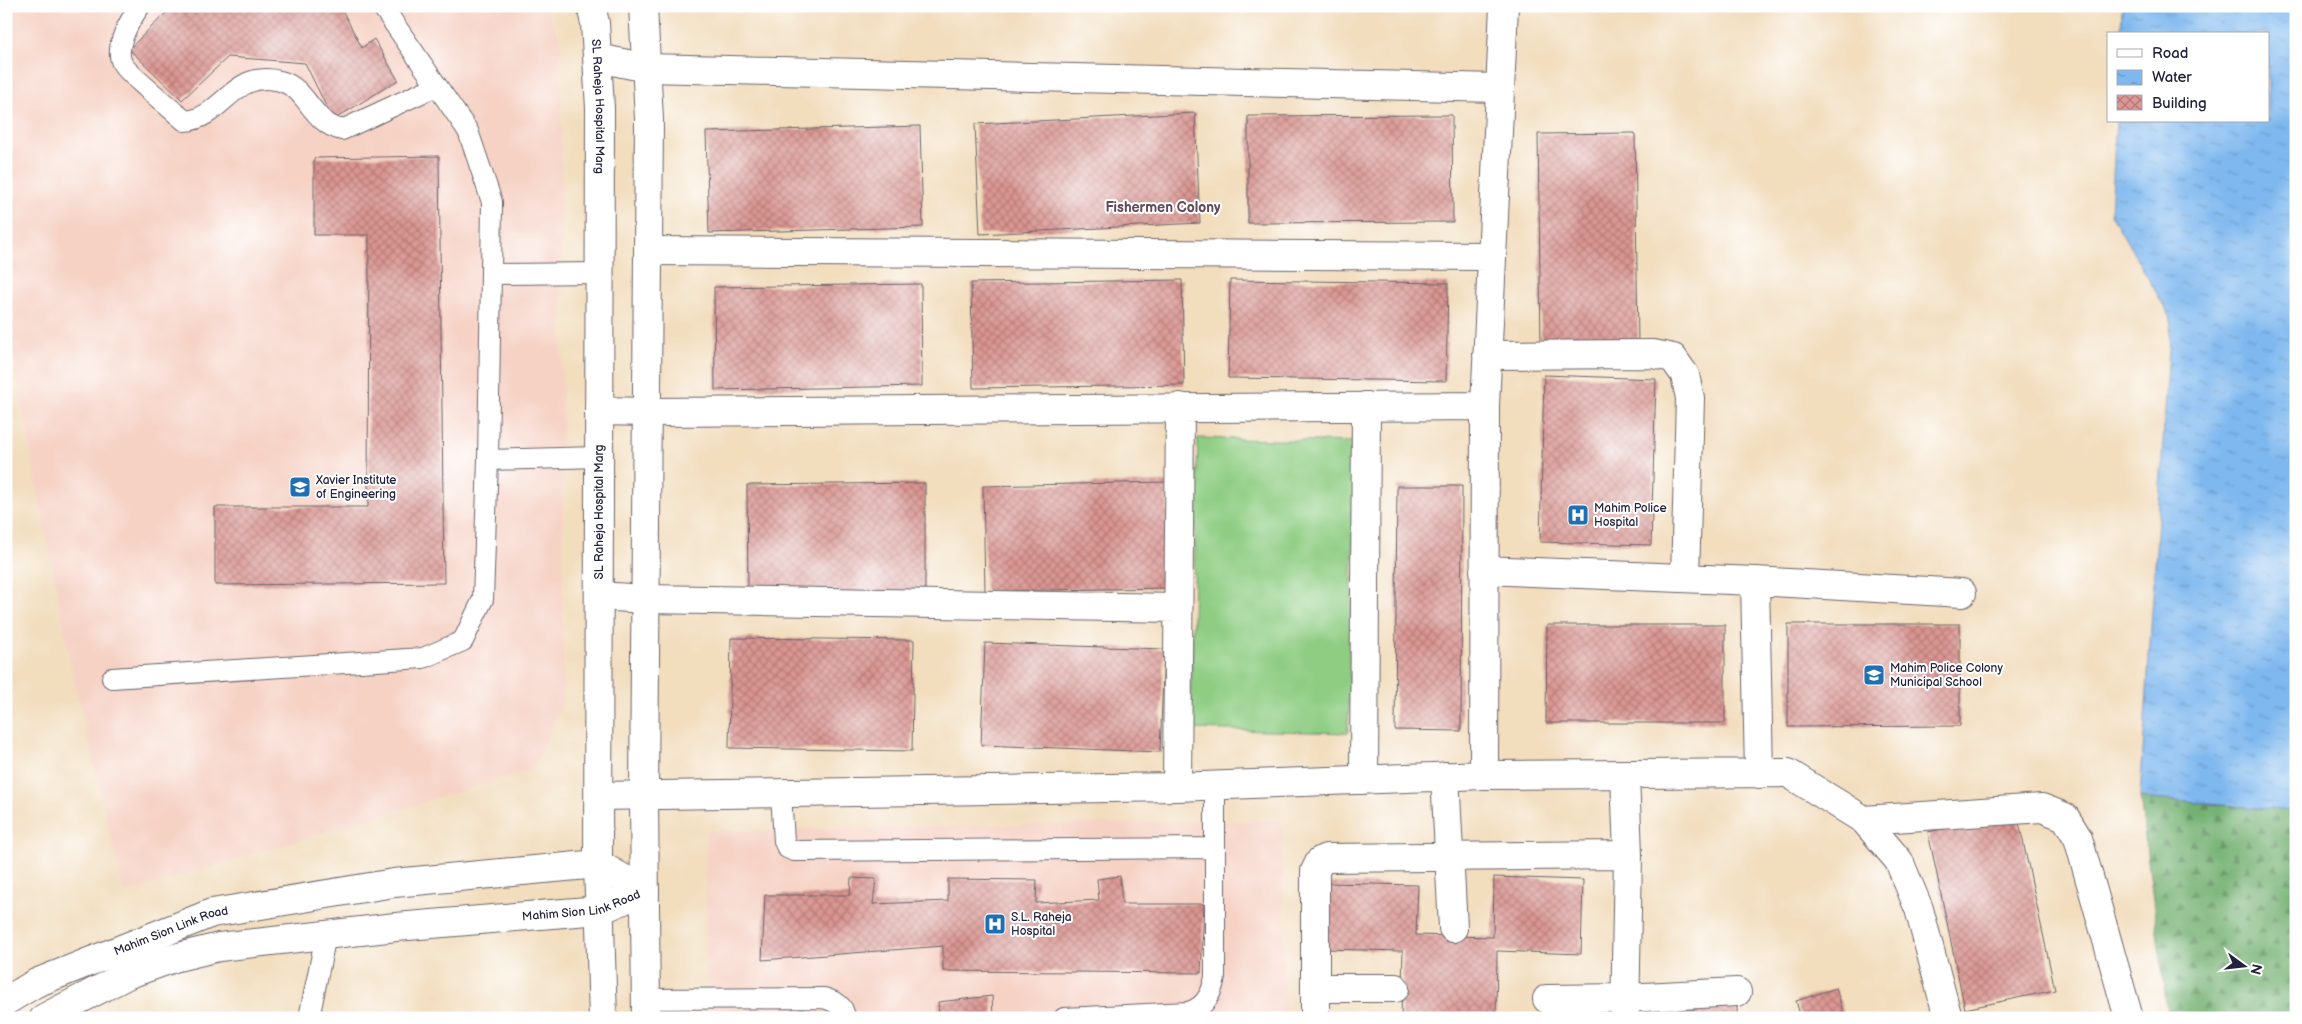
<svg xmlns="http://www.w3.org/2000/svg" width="2302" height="1024" viewBox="0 0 2302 1024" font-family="'Balsamiq Sans',sans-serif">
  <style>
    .built { fill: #f6d2c5 }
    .grass { fill: #8fcd83; stroke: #58785f }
    .forest { fill: url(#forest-firs); stroke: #4a6956 }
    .water { fill: url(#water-ripples); stroke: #506d95 }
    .building { fill: url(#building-cross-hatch) }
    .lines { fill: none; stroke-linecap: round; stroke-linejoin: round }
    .lane-casing { stroke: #6b6368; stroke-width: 22 }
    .street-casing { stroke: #6b6368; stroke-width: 30 }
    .secondary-casing { stroke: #6b6368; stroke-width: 30 }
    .lane { stroke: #fff; stroke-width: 20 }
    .street { stroke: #fff; stroke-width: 28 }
    .secondary { stroke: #fff; stroke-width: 28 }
    .labels { text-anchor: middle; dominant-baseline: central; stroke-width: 4; stroke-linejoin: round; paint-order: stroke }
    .street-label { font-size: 12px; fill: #22223b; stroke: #fff }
    .poi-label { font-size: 12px; fill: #22223b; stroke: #fff; text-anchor: start }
    .neighbourhood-label { font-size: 14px; font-weight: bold; fill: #634b59; stroke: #fff }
  </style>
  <defs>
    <pattern id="forest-firs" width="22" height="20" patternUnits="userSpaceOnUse" patternTransform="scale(1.25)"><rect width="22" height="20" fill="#73b071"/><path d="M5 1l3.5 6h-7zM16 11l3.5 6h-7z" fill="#5e8f5e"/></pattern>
    <pattern id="water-ripples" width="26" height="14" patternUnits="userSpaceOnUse" patternTransform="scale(1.25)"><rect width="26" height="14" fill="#7eb8ef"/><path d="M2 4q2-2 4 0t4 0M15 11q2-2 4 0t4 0" fill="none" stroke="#6795c3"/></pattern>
    <pattern id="building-cross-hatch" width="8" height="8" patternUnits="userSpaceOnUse" patternTransform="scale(1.25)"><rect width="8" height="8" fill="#db9692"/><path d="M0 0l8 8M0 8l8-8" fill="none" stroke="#b17a78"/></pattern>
  </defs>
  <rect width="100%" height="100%" fill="#fff"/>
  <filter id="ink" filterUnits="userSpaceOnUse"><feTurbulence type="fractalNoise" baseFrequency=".02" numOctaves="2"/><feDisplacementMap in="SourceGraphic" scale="10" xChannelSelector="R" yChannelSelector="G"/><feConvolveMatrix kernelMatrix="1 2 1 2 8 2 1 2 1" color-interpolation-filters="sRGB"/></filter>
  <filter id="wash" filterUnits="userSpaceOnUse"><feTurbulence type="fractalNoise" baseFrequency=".0096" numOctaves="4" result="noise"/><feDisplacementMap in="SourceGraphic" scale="20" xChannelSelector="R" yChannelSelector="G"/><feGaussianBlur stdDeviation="1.12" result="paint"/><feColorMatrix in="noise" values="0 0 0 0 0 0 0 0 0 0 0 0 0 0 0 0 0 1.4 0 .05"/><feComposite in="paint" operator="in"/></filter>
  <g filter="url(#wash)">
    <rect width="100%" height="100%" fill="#f2ddbd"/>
    <path class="built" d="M 6,6 L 544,6 L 561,40 L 563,702 L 533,769 L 124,893 L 69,657 L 6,318 Z
      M 1282,820 L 1285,1018 L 706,1018 L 706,831 Z"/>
    <path class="grass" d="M 1198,438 L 1356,442 L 1348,733 L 1190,729 Z"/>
    <path class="forest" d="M 2140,798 L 2294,811 L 2296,814 L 2296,1018 L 2168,1018 Z"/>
    <path class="water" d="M 2122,6 L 2296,6 L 2296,814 L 2293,811 L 2140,798 L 2171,318 L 2111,214 L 2116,121 L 2268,121 L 2268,34 L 2121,34 Z"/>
    <g id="blocks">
      <path class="building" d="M 173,6 L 340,6 L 362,48 L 374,39 L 398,80 L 333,120 L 305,63 L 228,57 L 182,100 L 129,49 Z
        M 1195,113 L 1200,223 L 980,234 L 975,124 Z
        M 1452,115 L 1453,222 L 1248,223 L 1248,116 Z
        M 920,126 L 923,227 L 709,233 L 706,132 Z
        M 1635,133 L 1638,344 L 1541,345 L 1538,134 Z
        M 439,156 L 444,583 L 215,585 L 215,507 L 368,507 L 369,235 L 314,235 L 314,158 Z
        M 1182,280 L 1184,385 L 973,388 L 971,283 Z
        M 1230,280 L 1448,283 L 1446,381 L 1228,378 Z
        M 921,284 L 922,386 L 715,390 L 714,287 Z
        M 1544,375 L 1656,379 L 1651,545 L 1540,542 Z
        M 1167,482 L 1169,588 L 985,591 L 983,486 Z
        M 925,483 L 925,592 L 748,594 L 747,485 Z
        M 1397,486 L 1462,486 L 1461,731 L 1395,730 Z
        M 1788,624 L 1960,624 L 1960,726 L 1788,727 Z
        M 1547,625 L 1725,625 L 1725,723 L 1546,723 Z
        M 731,638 L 914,640 L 912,751 L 729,748 Z
        M 985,643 L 1164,649 L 1160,752 L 981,745 Z
        M 2017,813 L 2055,990 L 1965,1009 L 1928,832 Z
        M 1120,876 L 1122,904 L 1204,904 L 1201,973 L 943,971 L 943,946 L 762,960 L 765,895 L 850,895 L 851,878 L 876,879 L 873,904 L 948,901 L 948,879 L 1037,880 L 1036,903 L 1099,900 L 1097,879 Z
        M 1494,877 L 1583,880 L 1581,954 L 1497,951 L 1496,1018 L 1401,1018 L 1403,951 L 1324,949 L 1326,883 L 1418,885 L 1416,935 L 1493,937 Z
        M 1836,988 L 1845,1018 L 1801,1018 L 1796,1001 Z
        M 992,996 L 993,1018 L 935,1018 L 939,1016 L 938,1002 Z
        M 1737,1003 L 1737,1018 L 1655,1018 L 1655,1006 L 1680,1005 L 1680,1009 L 1697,1009 L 1697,1004 Z"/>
    </g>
  </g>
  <g filter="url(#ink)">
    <use href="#blocks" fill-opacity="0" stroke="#6b6368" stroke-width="1"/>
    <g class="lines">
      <g class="lane-casing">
        <path id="lane" d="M 140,6 C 130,20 114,46 122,63 C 125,71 175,112 185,121 C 222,119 234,68 280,81 C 308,88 311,123 342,130 L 436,86
          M 382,6 L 468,131 L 492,202 L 491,274
          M 488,460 L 491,274 L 600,273
          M 112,678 L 423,658 L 463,641 L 483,599 L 488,460 L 599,457
          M 781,794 L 784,841 L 787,848 L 794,851 L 1215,848
          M 646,999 L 824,998 C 836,1002 844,1005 845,1018
          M 309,1018 L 326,935
          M 1064,1018 L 1188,1012 C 1205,1008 1212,994 1215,977 L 1215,785"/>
      </g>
      <g class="street-casing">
        <path id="street" d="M 598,58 L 647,68 L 1499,88
          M 649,251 L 1492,256
          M 1487,355 L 1653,354 L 1673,358 L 1685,375 L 1690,398 L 1685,578
          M 599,411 L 648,412 L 1485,406
          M 1484,570 L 1755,581 L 1759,774
          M 1755,581 L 1962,593
          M 599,596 L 645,599 L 1178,608
          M 1484,775 L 1485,406 L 1504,6
          M 1625,775 L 1628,855 L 1625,1018
          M 1445,776 L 1453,928
          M 1364,780 L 1366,406
          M 1177,787 L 1180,407
          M 599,796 L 1177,787 L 1484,775 L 1788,773 L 1864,820 L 1899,861 L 1919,909 L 1948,1018
          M 1864,820 L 2042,808 L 2065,817 L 2078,838 L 2129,1018
          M 1315,988 L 1395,988
          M 1547,999 L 1626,998 L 1737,992
          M 1315,1018 L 1315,871 L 1320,861 L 1326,858 L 1628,855"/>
      </g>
      <g class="secondary-casing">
        <g id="secondary">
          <path id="s1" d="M 591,6 L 595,23 L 600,108 L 598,864 L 603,1018"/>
          <path d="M 643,6 L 649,119 L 644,796 L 646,1018"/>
          <path id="s2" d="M 6,1001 L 36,983 L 212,913 L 394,883 L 598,864 L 645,891"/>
          <path id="s3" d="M 44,1018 L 129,974 L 174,958 L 219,947 L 396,927 L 600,910 L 645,891"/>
        </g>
      </g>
      <use href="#lane" class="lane"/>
      <use href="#street" class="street"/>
      <use href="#secondary" class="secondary"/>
    </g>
  </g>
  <defs>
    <g id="university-square" transform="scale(1.125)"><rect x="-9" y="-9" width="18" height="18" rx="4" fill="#1f6fb2" stroke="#fff"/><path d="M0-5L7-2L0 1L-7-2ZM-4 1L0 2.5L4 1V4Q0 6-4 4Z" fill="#fff"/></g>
    <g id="hospital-square" transform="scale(1.125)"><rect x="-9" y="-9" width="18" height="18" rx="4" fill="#1f6fb2" stroke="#fff"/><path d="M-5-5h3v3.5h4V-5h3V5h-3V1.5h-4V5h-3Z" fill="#fff"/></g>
    <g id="school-square" transform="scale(1.125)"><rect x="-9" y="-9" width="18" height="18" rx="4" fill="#1f6fb2" stroke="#fff"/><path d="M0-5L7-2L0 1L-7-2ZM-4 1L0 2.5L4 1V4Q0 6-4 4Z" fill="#fff"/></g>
  </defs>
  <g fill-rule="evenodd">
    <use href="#university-square" x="300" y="487"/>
    <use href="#hospital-square" x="1578" y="515"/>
    <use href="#school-square" x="1874" y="675"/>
    <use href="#hospital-square" x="995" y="924"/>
  </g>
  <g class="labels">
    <g class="street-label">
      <text stroke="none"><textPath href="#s1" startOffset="101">SL Raheja Hospital Marg</textPath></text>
      <text transform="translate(599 512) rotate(-90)">SL Raheja Hospital Marg</text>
      <text stroke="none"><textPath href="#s3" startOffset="555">Mahim Sion Link Road</textPath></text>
      <text stroke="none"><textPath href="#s2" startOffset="180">Mahim Sion Link Road</textPath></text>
    </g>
    <g class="poi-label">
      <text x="316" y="480">Xavier Institute<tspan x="316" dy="14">of Engineering</tspan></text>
      <text x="1594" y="508">Mahim Police<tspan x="1594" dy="14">Hospital</tspan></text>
      <text x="1890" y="668">Mahim Police Colony<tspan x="1890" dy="14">Municipal School</tspan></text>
      <text x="1011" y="917">S.L. Raheja<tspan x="1011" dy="14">Hospital</tspan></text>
    </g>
    <g class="neighbourhood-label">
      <text x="1163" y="207">Fishermen Colony</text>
    </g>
  </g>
  <rect width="2302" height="1024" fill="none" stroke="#fff" stroke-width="25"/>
  <rect x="2107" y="32" width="162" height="90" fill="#ffffff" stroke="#a7a7b1"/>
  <rect x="2117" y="49" width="25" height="8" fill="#ffffff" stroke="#a7a7b1"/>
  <text x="2152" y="58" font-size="15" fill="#22223b">Road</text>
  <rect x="2117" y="70" width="25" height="15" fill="url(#water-ripples)" stroke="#a7a7b1"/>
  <text x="2152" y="82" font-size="15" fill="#22223b">Water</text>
  <rect x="2117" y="95" width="25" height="15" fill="url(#building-cross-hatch)" stroke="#a7a7b1"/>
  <text x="2152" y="108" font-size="15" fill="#22223b">Building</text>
  <g transform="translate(2244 966) rotate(105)" stroke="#ffffff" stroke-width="4" paint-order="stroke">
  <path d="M0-4L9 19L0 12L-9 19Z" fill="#22223b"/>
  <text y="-8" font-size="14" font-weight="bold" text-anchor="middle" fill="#22223b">N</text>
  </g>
</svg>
